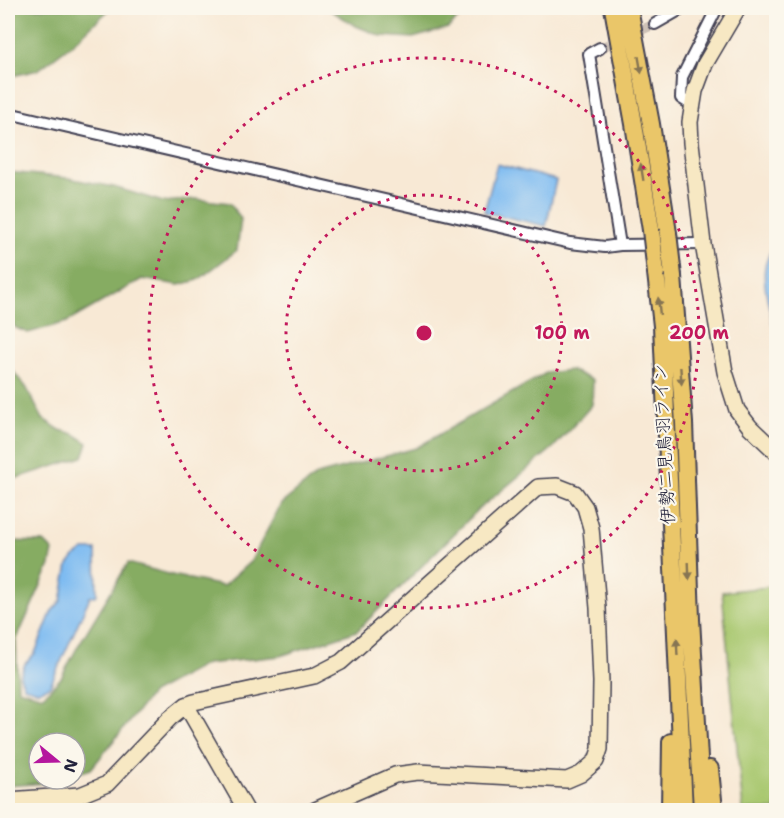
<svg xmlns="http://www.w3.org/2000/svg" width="784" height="818" viewBox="0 0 784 818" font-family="'Shantell Sans','Klee One',sans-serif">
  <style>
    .green { fill: #a9c870; stroke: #667556; stroke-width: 1.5 }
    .forest { fill: #86ac62; stroke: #54674e; stroke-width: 1.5 }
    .water { fill: #7ebbf1; stroke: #506e96; stroke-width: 1.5 }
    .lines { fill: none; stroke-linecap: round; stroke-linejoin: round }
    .street-tunnel { stroke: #cdc1b6; stroke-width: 10; stroke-dasharray: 10 5; stroke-linecap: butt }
    .street-casing { stroke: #424052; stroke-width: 14 }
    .secondary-casing { stroke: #424052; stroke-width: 18 }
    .primary-casing { stroke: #424052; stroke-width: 20 }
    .street { stroke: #fff; stroke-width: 10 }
    .secondary { stroke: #f7e8c3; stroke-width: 15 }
    .primary { stroke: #eac669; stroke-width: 16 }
    .primary-bridge-casing { stroke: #424052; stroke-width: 20; stroke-linecap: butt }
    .primary-bridge { stroke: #eac669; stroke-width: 16 }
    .oneway { fill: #867452 }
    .ring { fill: none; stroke: #c2185b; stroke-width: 3; stroke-dasharray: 3 6 }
    .labels { text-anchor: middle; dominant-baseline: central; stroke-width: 4.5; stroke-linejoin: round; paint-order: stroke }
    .street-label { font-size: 18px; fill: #22223b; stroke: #fbf7ec }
    .centre { fill: #c2185b; stroke: #fbf7ec; stroke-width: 3 }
    .ring-label { font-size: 18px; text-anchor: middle; font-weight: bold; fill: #c2185b; stroke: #fbf7ec; stroke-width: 4.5; stroke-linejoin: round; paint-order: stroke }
  </style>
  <rect width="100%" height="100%" fill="#fbf7ec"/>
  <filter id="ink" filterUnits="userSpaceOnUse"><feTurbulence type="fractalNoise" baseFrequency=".0167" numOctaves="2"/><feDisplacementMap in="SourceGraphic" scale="12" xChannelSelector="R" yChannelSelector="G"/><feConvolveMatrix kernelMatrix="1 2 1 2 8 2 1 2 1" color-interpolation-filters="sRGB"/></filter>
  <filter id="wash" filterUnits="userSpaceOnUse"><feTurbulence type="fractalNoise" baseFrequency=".008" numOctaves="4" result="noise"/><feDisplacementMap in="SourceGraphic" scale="24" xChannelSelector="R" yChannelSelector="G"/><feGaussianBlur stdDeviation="1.35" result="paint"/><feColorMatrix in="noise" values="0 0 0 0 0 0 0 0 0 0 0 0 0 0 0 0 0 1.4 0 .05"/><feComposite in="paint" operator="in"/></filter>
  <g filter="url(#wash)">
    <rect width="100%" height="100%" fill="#f8e9d5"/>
    <path class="green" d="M 776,586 L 776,810 L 743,810 L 722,592 Z"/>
    <path class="forest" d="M 8,8 L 111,8 L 71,45 L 38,70 L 8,77 Z
      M 327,8 L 470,8 L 448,28 L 413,38 L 381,36 L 356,26 Z
      M 8,172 L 68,178 L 114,187 L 163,202 L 196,199 L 230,203 L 241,219 L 237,250 L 198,280 L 179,285 L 142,279 L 67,322 L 28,333 L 16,328 L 8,319 Z
      M 8,365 L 26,387 L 43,419 L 60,430 L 74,434 L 88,443 L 83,457 L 8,481 Z
      M 570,370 L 593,380 L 592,405 L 553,448 L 478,510 L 357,631 L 280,656 L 206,664 L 152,693 L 91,769 L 75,774 L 75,743 L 39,743 L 39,779 L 59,779 L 45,783 L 8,786 L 8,541 L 44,542 L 53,551 L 50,565 L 16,641 L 18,689 L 43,696 L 61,678 L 78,646 L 128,563 L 176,576 L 223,586 L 251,561 L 281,504 L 317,475 L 416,448 L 546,373 Z"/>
    <path class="water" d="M 497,164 L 556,180 L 546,226 L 484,212 Z
      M 776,240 L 776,326 L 773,325 C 770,309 762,283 765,267 C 767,257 772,249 776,240 Z
      M 84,550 L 96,550 L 97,595 L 90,597 L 50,686 L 38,691 L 24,687 L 20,676 L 25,664 L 35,653 L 52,611 L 61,601 L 68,565 L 74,557 Z"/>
  </g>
  <g filter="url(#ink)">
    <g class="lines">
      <path class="street-tunnel" d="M 600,48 L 655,24"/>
      <g class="street-casing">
        <path id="street" d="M 655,24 L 683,8
          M 600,48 L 589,54 L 620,245
          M 692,105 L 681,98 L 682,77 L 717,8
          M 8,113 L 570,243 L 605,247 L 620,245 L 703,244"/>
      </g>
      <g class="secondary-casing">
        <path id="secondary" d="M 738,8 L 705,64 L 695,91 L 690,122 L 691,143 L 703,244 L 725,372 L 737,410 L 750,427 L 776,452
          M 186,705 L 246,810
          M 8,800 L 80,795 L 107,784 L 170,718 L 186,705 L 194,702 L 314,676 L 341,662 L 538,487 L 557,486 L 575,493 L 585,507 L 591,528 L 598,608 L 601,682 L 600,749 L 596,761 L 581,774 L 567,780 L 418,772 L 395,775 L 315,810"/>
      </g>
      <g class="primary-casing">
        <path id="primary" d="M 613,8 L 634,124 L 651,230
          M 629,8 L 651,124 L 668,233
          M 656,273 L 662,326 L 684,810
          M 673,276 L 684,423 L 691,619 L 702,810
          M 710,769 L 714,810
          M 670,810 L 671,742"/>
      </g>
      <use href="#street" class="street"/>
      <use href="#secondary" class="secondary"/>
      <use href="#primary" class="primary"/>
      <g class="primary-bridge-casing">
        <path id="primary-bridge" d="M 651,230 L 656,273
          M 668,233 L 673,276"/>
      </g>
      <use href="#primary-bridge" class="primary-bridge"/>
    </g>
    <defs><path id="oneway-solid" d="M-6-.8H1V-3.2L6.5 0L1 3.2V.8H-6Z" transform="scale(1.5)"/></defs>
    <g class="oneway">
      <use href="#oneway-solid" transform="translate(640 65) rotate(80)"/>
      <use href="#oneway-solid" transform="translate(642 172) rotate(-99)"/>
      <use href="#oneway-solid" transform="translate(659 306) rotate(-96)"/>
      <use href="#oneway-solid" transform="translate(681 376) rotate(86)"/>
      <use href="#oneway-solid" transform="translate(689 571) rotate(88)"/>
      <use href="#oneway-solid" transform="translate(677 647) rotate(-93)"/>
    </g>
  </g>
  <g class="ring">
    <circle cx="424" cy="333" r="138"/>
    <circle cx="424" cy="333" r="275"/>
  </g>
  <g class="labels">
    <g class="street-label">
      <text transform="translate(664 444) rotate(-93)">伊勢二見鳥羽ライン</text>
    </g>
  </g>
  <circle cx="424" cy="333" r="9" class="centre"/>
  <g class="ring-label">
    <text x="562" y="339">100 m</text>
    <text x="699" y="339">200 m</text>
  </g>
  <rect width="784" height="818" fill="none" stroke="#fbf7ec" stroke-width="30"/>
  <g transform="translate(57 761) rotate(109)"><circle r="28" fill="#fbf7ec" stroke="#a4a2a5" stroke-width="1.5"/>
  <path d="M0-4.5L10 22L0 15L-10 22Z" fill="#b5179e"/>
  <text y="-9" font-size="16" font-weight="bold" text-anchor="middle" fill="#22223b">N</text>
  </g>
</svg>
